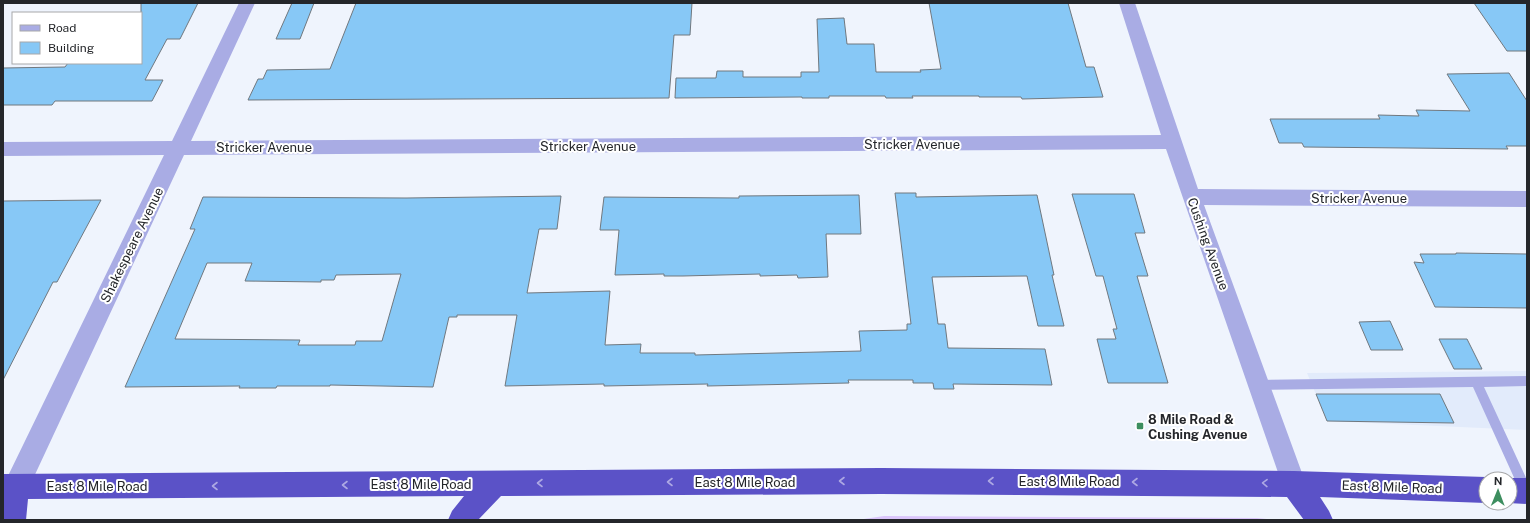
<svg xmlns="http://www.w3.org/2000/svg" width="1530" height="523" viewBox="0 0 1530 523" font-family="'Public Sans',sans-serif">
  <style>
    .built { fill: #e2ebfb }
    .green { fill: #dac5fb }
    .building { fill: #87c8f6; stroke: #70787f; fill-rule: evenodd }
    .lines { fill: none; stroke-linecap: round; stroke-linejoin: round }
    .lane { fill: #a9ace4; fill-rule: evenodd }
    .street { fill: #a9ace4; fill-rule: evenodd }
    .highway { fill: #5b52c7; fill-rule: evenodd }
    .oneway { stroke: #ada8e3 }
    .poi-dot { fill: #3d8e5f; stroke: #fff; stroke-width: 1.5 }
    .labels { text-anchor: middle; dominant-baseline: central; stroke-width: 4; stroke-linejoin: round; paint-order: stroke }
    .street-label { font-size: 13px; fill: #24262a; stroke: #fff }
    .poi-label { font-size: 13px; font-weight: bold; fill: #24262a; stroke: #fff; text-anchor: start }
  </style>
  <rect width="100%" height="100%" fill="#eff4fd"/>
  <path class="built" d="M 1527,371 L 1527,430 L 1327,421 L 1307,373 Z"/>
  <path class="green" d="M 884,516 L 1257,518 L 1276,520 L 857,520 Z"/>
  <path class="building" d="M 141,3 L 198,3 L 180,39 L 167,39 L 145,80 L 163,80 L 152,101 L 55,101 L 52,105 L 3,105 L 3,68 L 65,67 L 68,63 L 141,63 Z
    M 292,3 L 314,3 L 300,39 L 276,39 Z
    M 356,3 L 692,3 L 690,35 L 674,35 L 669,98 L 248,100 L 258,79 L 263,79 L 267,70 L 330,69 Z
    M 929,3 L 1068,3 L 1086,67 L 1094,67 L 1103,97 L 1022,99 L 1021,97 L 979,97 L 979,96 L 912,96 L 913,98 L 886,98 L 885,96 L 829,96 L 829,98 L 802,98 L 802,97 L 675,98 L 676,78 L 716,78 L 717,71 L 743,71 L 743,77 L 801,77 L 801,72 L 819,72 L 817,19 L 844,18 L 847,44 L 874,44 L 876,72 L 921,72 L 920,70 L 941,69 Z
    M 1474,3 L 1527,3 L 1527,51 L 1507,51 Z
    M 1509,73 L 1527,101 L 1527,146 L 1506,146 L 1508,149 L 1304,147 L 1302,143 L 1279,143 L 1270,119 L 1380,119 L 1378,115 L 1419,116 L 1416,110 L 1470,111 L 1447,74 Z
    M 895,193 L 916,193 L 916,197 L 1037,195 L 1054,275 L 1052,275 L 1064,326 L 1038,326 L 1027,276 L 932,277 L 938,324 L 945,324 L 948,348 L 1045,349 L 1052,385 L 953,384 L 954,389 L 934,389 L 933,383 L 913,383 L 913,380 L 848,380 L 849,383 L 707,386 L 708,384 L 604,386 L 604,384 L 505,386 L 517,315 L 457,315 L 457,317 L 449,317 L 433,387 L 330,385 L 330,386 L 277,386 L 276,388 L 239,388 L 240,386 L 125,387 L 195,229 L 190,229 L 203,197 L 406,198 L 561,196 L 557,229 L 539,229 L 527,293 L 610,291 L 605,345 L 641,344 L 640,353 L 695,353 L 695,355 L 861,351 L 859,331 L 907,330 L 907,324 L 911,324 ZM 207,263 L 252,263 L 245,281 L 321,282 L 321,280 L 334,280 L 336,275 L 401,274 L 382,341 L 356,341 L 355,345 L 298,345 L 300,340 L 175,339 Z
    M 1072,194 L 1134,194 L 1145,233 L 1135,233 L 1148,276 L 1137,276 L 1168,383 L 1108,383 L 1097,339 L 1116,339 L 1113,329 L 1117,329 L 1103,276 L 1096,276 Z
    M 859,195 L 861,234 L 826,234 L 828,277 L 798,278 L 797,275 L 760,276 L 760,274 L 683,276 L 664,276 L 664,274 L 615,275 L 619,230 L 600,230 L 604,197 L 739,198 L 739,196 Z
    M 101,200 L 57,282 L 53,282 L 3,380 L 3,201 Z
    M 1456,253 L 1527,254 L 1527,308 L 1435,307 L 1414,262 L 1424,263 L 1420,254 L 1456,254 Z
    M 1390,321 L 1403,350 L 1371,350 L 1359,322 Z
    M 1439,339 L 1467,339 L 1482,369 L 1454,369 Z
    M 1316,394 L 1440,394 L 1454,423 L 1327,421 Z"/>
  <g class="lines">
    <path class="lane" d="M 1527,376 L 1527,386 L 1484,387 L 1527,480 L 1527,494 L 1525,495 L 1521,493 L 1473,387 L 1258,390 L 1254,389 L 1253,385 L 1254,381 L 1258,380 Z"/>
    <path class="street" d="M 239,3 L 255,3 L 191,141 L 1161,135 L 1119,3 L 1135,3 L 1198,189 L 1527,191 L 1527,207 L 1204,205 L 1306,484 L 1303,493 L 1294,496 L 1285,493 L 1282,484 L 1166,149 L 184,155 L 25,496 L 16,499 L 7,496 L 4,487 L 7,478 L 164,155 L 3,156 L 3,142 L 172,141 Z"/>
    <path class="highway" d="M 881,468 L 1294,471 L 1486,477 L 1490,479 L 1486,479 L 1486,503 L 1320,497 L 1329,511 L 1333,520 L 1304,520 L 1287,497 L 881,494 L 501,496 L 478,520 L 448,520 L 452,511 L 464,496 L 28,499 L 26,520 L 3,520 L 3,474 Z
      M 1510,478 L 1527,478 L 1527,504 L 1508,503 L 1510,503 L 1510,479 L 1508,479 Z"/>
  </g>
  <defs><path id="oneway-chevron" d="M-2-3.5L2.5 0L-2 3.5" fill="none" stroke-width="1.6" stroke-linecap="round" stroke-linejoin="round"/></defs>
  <g class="oneway">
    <use href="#oneway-chevron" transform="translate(842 481) rotate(180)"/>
    <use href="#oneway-chevron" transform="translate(991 481) rotate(-180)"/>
    <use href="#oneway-chevron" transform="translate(670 482) rotate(180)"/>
    <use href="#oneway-chevron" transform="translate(1135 482) rotate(-180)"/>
    <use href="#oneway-chevron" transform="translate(540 483) rotate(180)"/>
    <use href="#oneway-chevron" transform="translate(1265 483) rotate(-179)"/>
    <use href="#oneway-chevron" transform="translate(345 485) rotate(180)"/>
    <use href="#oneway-chevron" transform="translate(215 486) rotate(180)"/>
  </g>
  <rect class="poi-dot" x="1136" y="422" width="8" height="8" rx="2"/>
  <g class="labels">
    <g class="street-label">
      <text x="912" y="144">Stricker Avenue</text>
      <text x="588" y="146">Stricker Avenue</text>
      <text x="264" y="147">Stricker Avenue</text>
      <text x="1359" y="198">Stricker Avenue</text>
      <text transform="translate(1208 244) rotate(70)">Cushing Avenue</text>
      <text transform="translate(132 245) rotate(-64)">Shakespeare Avenue</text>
      <text x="1069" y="481">East 8 Mile Road</text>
      <text x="745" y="482">East 8 Mile Road</text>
      <text x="421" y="484">East 8 Mile Road</text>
      <text x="97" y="486">East 8 Mile Road</text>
      <text transform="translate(1392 487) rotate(2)">East 8 Mile Road</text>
    </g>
    <g class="poi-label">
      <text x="1148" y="419">8 Mile Road &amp;<tspan x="1148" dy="15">Cushing Avenue</tspan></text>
    </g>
  </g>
  <rect width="1530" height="523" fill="none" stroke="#24262a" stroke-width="8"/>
  <rect x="12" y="12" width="130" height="52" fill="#ffffff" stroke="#a7a8aa"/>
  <rect x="20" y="25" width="20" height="6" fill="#a9ace4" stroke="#a7a8aa"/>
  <text x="48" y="32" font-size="12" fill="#24262a">Road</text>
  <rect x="20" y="42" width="20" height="12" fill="#87c8f6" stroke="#a7a8aa"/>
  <text x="48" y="52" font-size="12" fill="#24262a">Building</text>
  <g transform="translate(1498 491) rotate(1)"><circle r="19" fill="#ffffff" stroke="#a7a8aa"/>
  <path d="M0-3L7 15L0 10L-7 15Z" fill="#3d8e5f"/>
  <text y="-6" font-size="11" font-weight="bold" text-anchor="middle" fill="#24262a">N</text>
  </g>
</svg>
